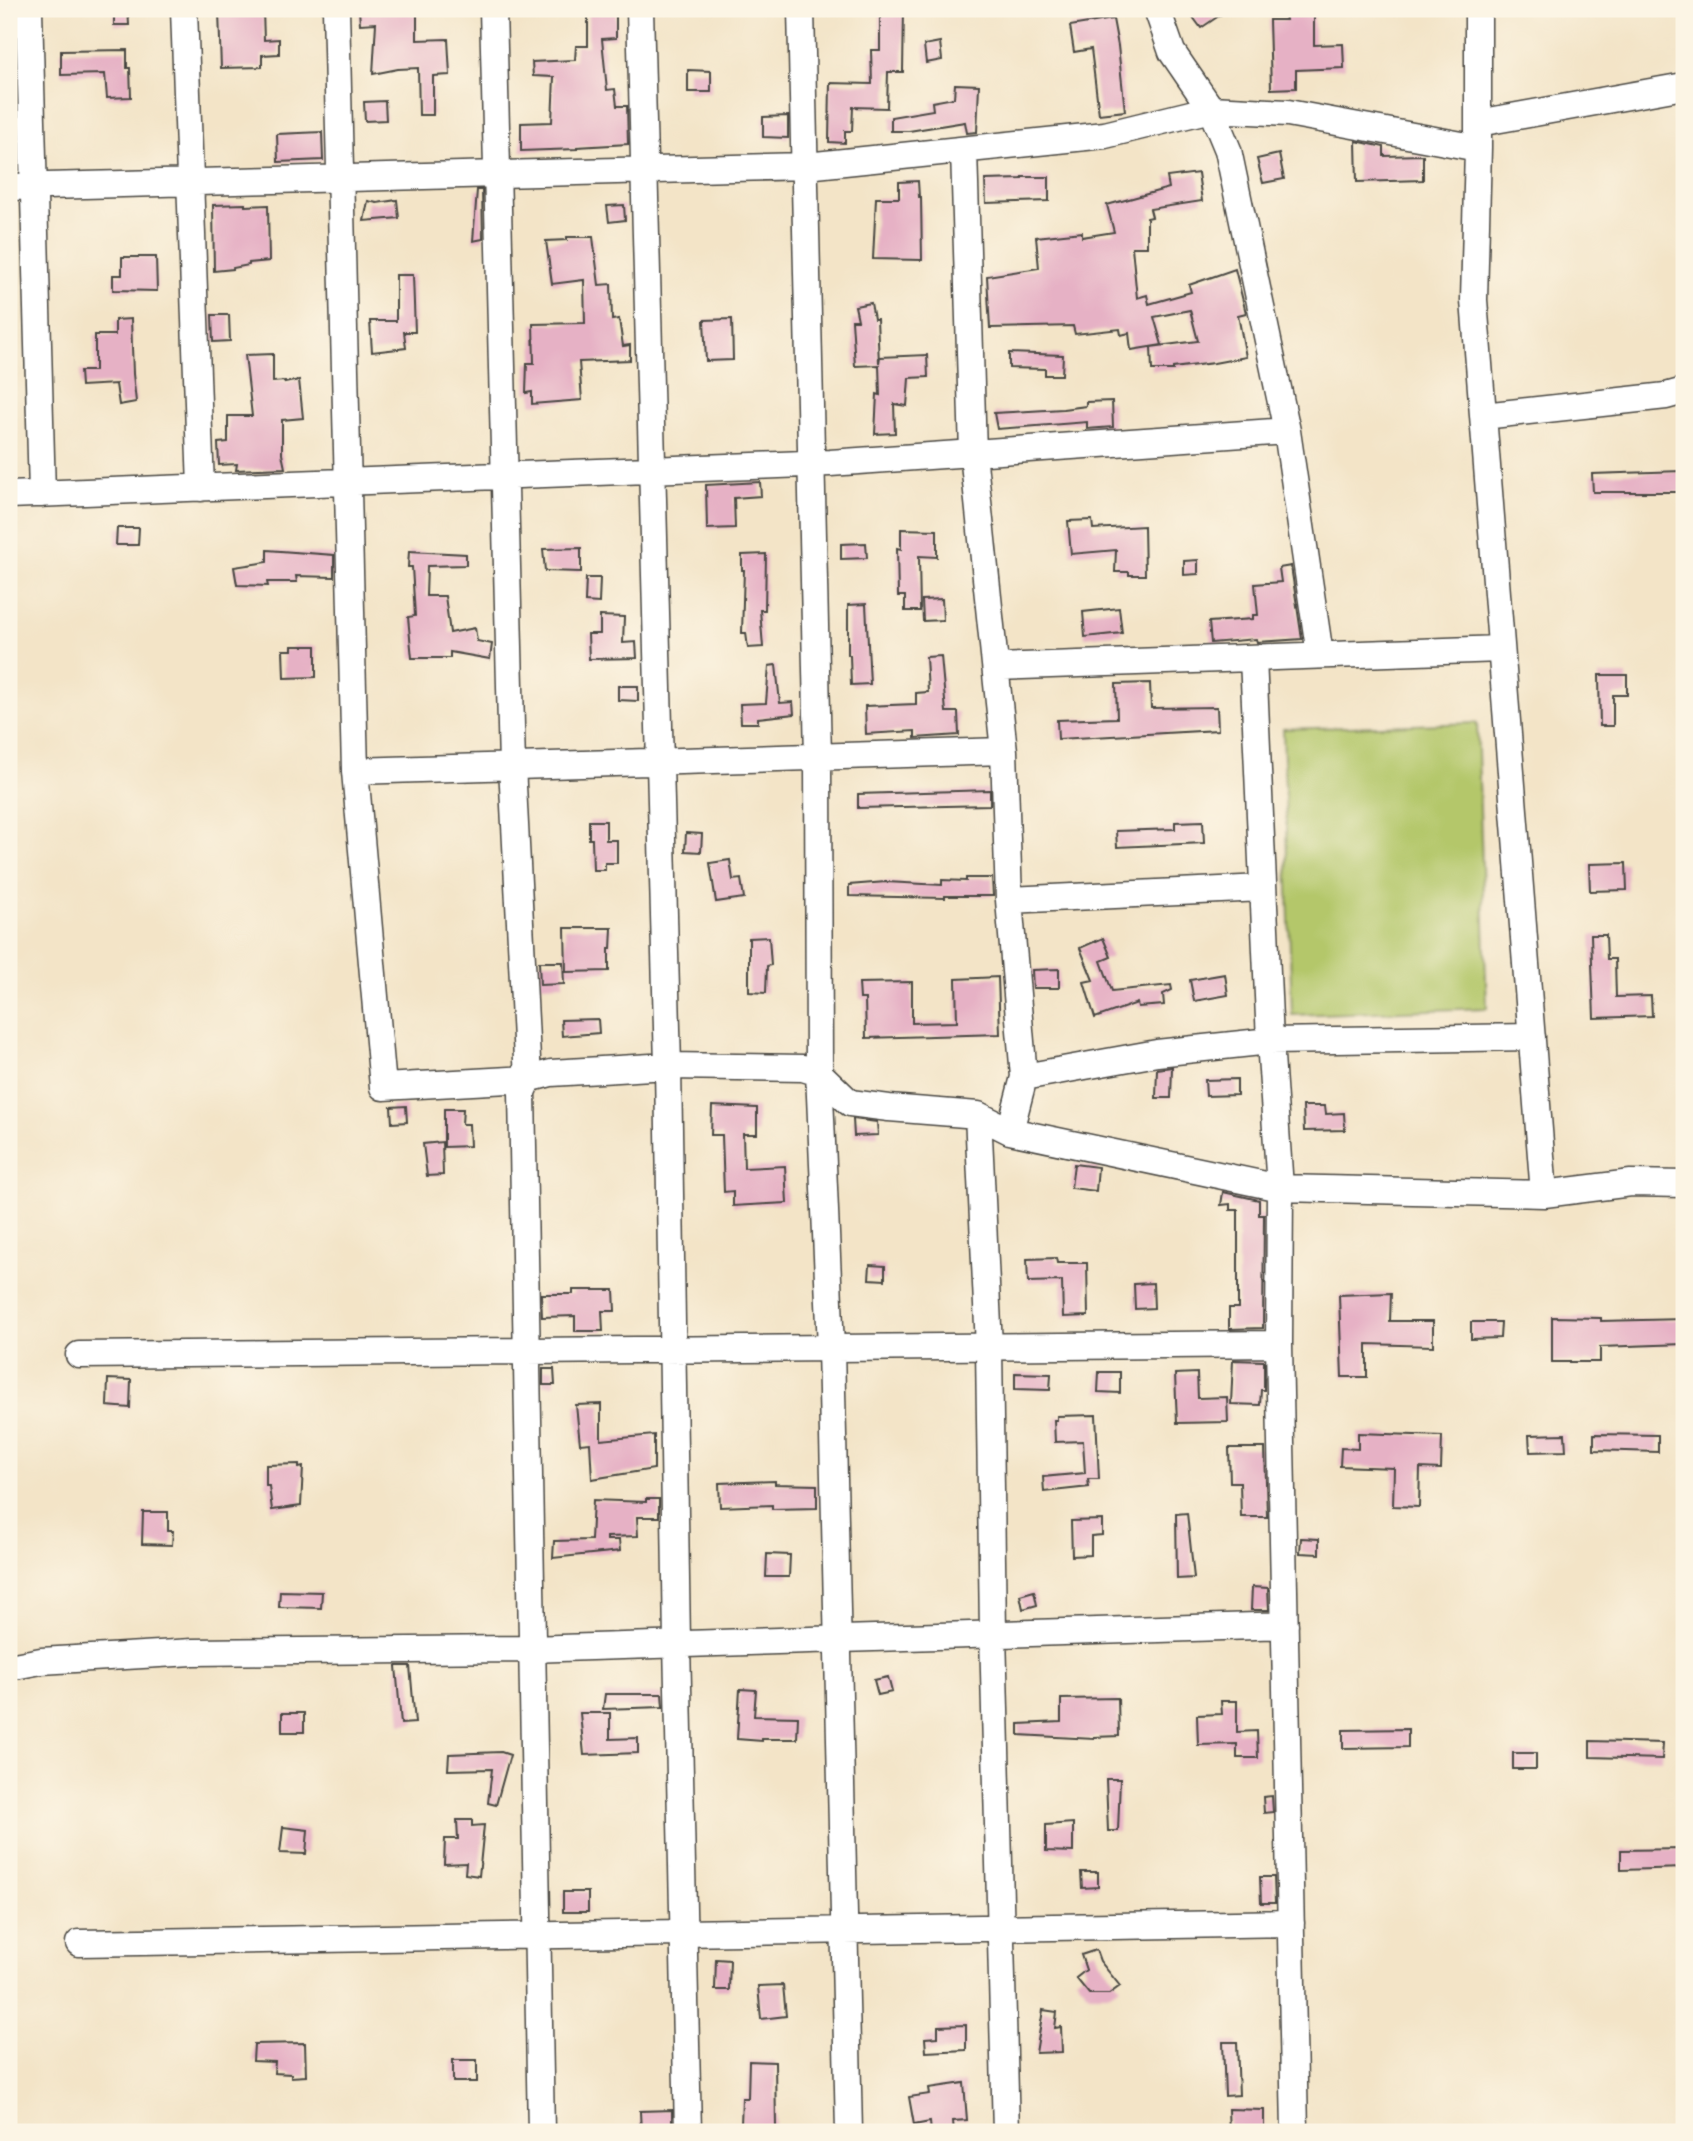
<svg xmlns="http://www.w3.org/2000/svg" width="1693" height="2141" viewBox="0 0 1693 2141" font-family="'Playpen Sans',sans-serif">
  <style>
    .green { fill: #b4c76a; stroke: #70794a; stroke-width: 2 }
    .building { fill: #e6b1c5 }
    .lines { fill: none; stroke-linecap: round; stroke-linejoin: round }
    .minor-casing { stroke: #494742; stroke-width: 29 }
    .minor { stroke: #fff; stroke-width: 26 }
  </style>
  <rect width="100%" height="100%" fill="#fcf5e5"/>
  <filter id="ink" filterUnits="userSpaceOnUse"><feTurbulence type="fractalNoise" baseFrequency=".0143" numOctaves="2"/><feDisplacementMap in="SourceGraphic" scale="14" xChannelSelector="R" yChannelSelector="G"/><feConvolveMatrix kernelMatrix="1 2 1 2 8 2 1 2 1" color-interpolation-filters="sRGB"/></filter>
  <filter id="wash" filterUnits="userSpaceOnUse"><feTurbulence type="fractalNoise" baseFrequency=".00686" numOctaves="4" result="noise"/><feDisplacementMap in="SourceGraphic" scale="28" xChannelSelector="R" yChannelSelector="G"/><feGaussianBlur stdDeviation="1.57" result="paint"/><feColorMatrix in="noise" values="0 0 0 0 0 0 0 0 0 0 0 0 0 0 0 0 0 1.4 0 .05"/><feComposite in="paint" operator="in"/></filter>
  <g filter="url(#wash)">
    <rect width="100%" height="100%" fill="#f3e4c7"/>
    <path class="green" d="M 1477,723 L 1487,1008 L 1292,1015 L 1283,729 Z"/>
    <g id="blocks">
      <path class="building" d="M 114,9 L 128,9 L 129,25 L 114,25 Z
        M 359,9 L 411,9 L 411,14 L 417,14 L 417,40 L 448,39 L 450,75 L 433,76 L 433,115 L 419,115 L 418,68 L 398,69 L 373,74 L 376,23 L 360,24 Z
        M 588,9 L 616,9 L 616,38 L 602,39 L 607,90 L 615,89 L 617,106 L 627,106 L 628,144 L 577,147 L 577,149 L 521,151 L 521,123 L 552,122 L 554,77 L 533,76 L 532,62 L 575,60 L 576,46 L 588,46 Z
        M 880,9 L 904,9 L 903,72 L 888,72 L 887,108 L 853,107 L 852,131 L 845,131 L 845,143 L 829,142 L 830,83 L 872,84 L 871,50 L 880,50 Z
        M 1187,9 L 1229,9 L 1201,28 Z
        M 1284,9 L 1314,9 L 1314,45 L 1343,44 L 1344,68 L 1296,70 L 1296,88 L 1271,89 L 1269,20 L 1286,20 Z
        M 263,10 L 264,40 L 279,39 L 279,54 L 262,55 L 262,67 L 221,68 L 219,12 Z
        M 1113,19 L 1118,46 L 1125,111 L 1099,114 L 1091,49 L 1074,52 L 1070,26 Z
        M 940,42 L 942,60 L 926,63 L 924,45 Z
        M 127,50 L 127,68 L 130,68 L 131,97 L 107,98 L 105,74 L 61,75 L 61,51 Z
        M 688,70 L 711,71 L 711,92 L 688,92 Z
        M 955,84 L 979,85 L 977,132 L 967,133 L 965,122 L 909,131 L 891,131 L 891,117 L 933,110 L 932,102 L 954,98 Z
        M 385,101 L 386,120 L 365,121 L 364,102 Z
        M 788,116 L 788,138 L 763,137 L 763,117 Z
        M 322,132 L 323,160 L 278,162 L 277,134 Z
        M 1356,141 L 1384,147 L 1384,156 L 1423,155 L 1423,180 L 1357,182 Z
        M 1279,154 L 1284,179 L 1263,183 L 1257,159 Z
        M 1198,173 L 1202,201 L 1150,209 L 1152,217 L 1147,218 L 1147,247 L 1132,247 L 1137,298 L 1147,295 L 1149,304 L 1191,292 L 1189,285 L 1235,269 L 1246,313 L 1238,315 L 1246,357 L 1214,363 L 1173,368 L 1173,370 L 1152,370 L 1151,347 L 1198,341 L 1190,310 L 1154,317 L 1162,345 L 1131,350 L 1129,333 L 1121,335 L 1120,329 L 1075,334 L 1073,326 L 990,328 L 987,276 L 1039,268 L 1036,237 L 1082,232 L 1082,237 L 1114,232 L 1107,205 L 1169,188 L 1167,177 Z
        M 1022,177 L 1049,177 L 1049,201 L 986,203 L 985,180 L 1022,179 Z
        M 918,181 L 919,197 L 921,197 L 922,260 L 873,259 L 876,198 L 899,198 L 899,182 Z
        M 477,190 L 482,190 L 483,239 L 473,241 Z
        M 397,200 L 399,218 L 364,221 L 368,201 L 377,203 Z
        M 245,204 L 245,206 L 268,205 L 269,261 L 249,263 L 249,265 L 233,268 L 233,269 L 214,271 L 213,205 Z
        M 624,205 L 625,220 L 609,222 L 607,206 Z
        M 567,237 L 593,237 L 599,285 L 611,284 L 612,320 L 619,319 L 623,346 L 630,345 L 630,360 L 579,362 L 582,400 L 532,404 L 532,392 L 526,393 L 527,363 L 534,363 L 533,324 L 585,323 L 584,280 L 552,284 L 546,241 L 567,240 Z
        M 122,257 L 156,257 L 157,291 L 113,290 L 113,275 L 122,275 Z
        M 396,275 L 413,275 L 415,332 L 404,332 L 406,348 L 372,352 L 370,321 L 396,321 Z
        M 871,303 L 874,319 L 877,319 L 879,363 L 880,357 L 927,355 L 928,377 L 909,378 L 907,406 L 894,404 L 895,433 L 875,434 L 877,394 L 880,395 L 879,365 L 855,366 L 852,320 L 858,320 L 855,306 Z
        M 212,315 L 229,315 L 230,341 L 213,342 Z
        M 131,319 L 133,374 L 136,402 L 119,405 L 116,384 L 81,386 L 80,371 L 95,371 L 95,335 L 115,335 L 115,320 Z
        M 732,319 L 733,360 L 706,361 L 704,320 Z
        M 1009,353 L 1063,355 L 1062,375 L 1045,375 L 1045,369 L 1009,368 Z
        M 273,354 L 273,382 L 285,381 L 285,383 L 299,380 L 303,418 L 282,420 L 282,454 L 285,468 L 236,470 L 237,464 L 219,465 L 218,443 L 228,442 L 228,416 L 252,416 L 245,355 Z
        M 1112,401 L 1113,427 L 1087,429 L 1087,422 L 997,429 L 994,413 L 1063,409 L 1086,406 L 1086,402 Z
        M 1682,471 L 1682,492 L 1593,492 L 1592,474 Z
        M 760,482 L 761,496 L 734,498 L 735,528 L 707,529 L 706,485 Z
        M 1092,520 L 1093,529 L 1144,526 L 1145,575 L 1129,575 L 1129,572 L 1115,572 L 1116,550 L 1071,554 L 1068,521 Z
        M 117,528 L 139,528 L 138,545 L 116,545 Z
        M 901,529 L 937,530 L 937,557 L 919,556 L 920,611 L 905,611 L 905,596 L 898,596 L 897,548 L 901,549 Z
        M 866,543 L 867,558 L 841,559 L 841,544 Z
        M 581,548 L 581,572 L 545,571 L 543,549 Z
        M 267,550 L 334,555 L 334,577 L 296,576 L 297,582 L 267,582 L 268,586 L 237,585 L 234,567 L 267,562 Z
        M 409,551 L 466,554 L 466,565 L 427,566 L 426,596 L 445,596 L 450,633 L 475,628 L 477,641 L 492,644 L 490,659 L 450,652 L 450,658 L 412,658 L 408,617 L 415,616 L 412,567 L 408,567 Z
        M 766,554 L 765,610 L 760,610 L 763,647 L 748,648 L 746,633 L 742,633 L 744,570 L 742,570 L 742,555 Z
        M 1198,560 L 1198,574 L 1184,575 L 1184,561 Z
        M 1291,566 L 1302,639 L 1257,642 L 1256,639 L 1211,643 L 1209,622 L 1253,619 L 1253,615 L 1258,615 L 1255,584 L 1281,582 L 1279,568 Z
        M 586,578 L 600,578 L 599,603 L 585,602 Z
        M 942,599 L 943,620 L 923,621 L 922,600 Z
        M 866,604 L 870,684 L 851,685 L 850,655 L 848,655 L 848,605 Z
        M 1119,608 L 1122,633 L 1085,637 L 1083,612 Z
        M 600,616 L 624,617 L 623,643 L 636,642 L 637,658 L 589,659 L 588,634 L 600,634 Z
        M 292,646 L 316,646 L 316,677 L 284,678 L 283,650 L 292,650 Z
        M 941,656 L 946,712 L 958,712 L 959,735 L 915,738 L 915,731 L 866,734 L 865,706 L 916,704 L 916,693 L 928,692 L 926,657 Z
        M 776,665 L 780,703 L 793,702 L 794,714 L 758,718 L 758,723 L 741,723 L 740,704 L 766,703 L 769,666 Z
        M 1599,675 L 1627,675 L 1627,695 L 1613,695 L 1613,726 L 1600,726 Z
        M 1150,683 L 1151,708 L 1217,707 L 1218,730 L 1058,739 L 1057,720 L 1117,718 L 1116,684 Z
        M 618,686 L 638,686 L 638,701 L 618,700 Z
        M 990,790 L 990,805 L 858,808 L 858,794 Z
        M 589,821 L 606,821 L 606,840 L 617,840 L 617,863 L 605,863 L 605,870 L 593,870 L 592,839 L 589,839 Z
        M 1203,821 L 1204,843 L 1117,847 L 1116,831 L 1175,829 L 1175,822 Z
        M 686,833 L 702,834 L 701,852 L 685,851 Z
        M 730,860 L 733,880 L 741,879 L 744,898 L 716,902 L 710,863 Z
        M 1626,863 L 1627,890 L 1590,891 L 1589,864 Z
        M 966,878 L 992,878 L 993,896 L 945,896 L 945,898 L 849,896 L 849,885 L 886,882 L 942,885 L 942,880 L 966,881 Z
        M 565,928 L 612,928 L 611,949 L 609,949 L 609,971 L 566,972 Z
        M 1591,935 L 1606,935 L 1607,959 L 1615,959 L 1616,997 L 1651,996 L 1652,1016 L 1594,1018 Z
        M 769,937 L 771,965 L 767,966 L 766,993 L 749,992 L 749,938 Z
        M 1103,938 L 1111,957 L 1101,961 L 1112,991 L 1171,985 L 1172,990 L 1163,994 L 1164,1005 L 1138,1007 L 1137,1003 L 1095,1018 L 1084,982 L 1093,980 L 1080,948 Z
        M 539,962 L 563,962 L 564,984 L 540,985 Z
        M 1059,969 L 1059,988 L 1033,988 L 1032,970 Z
        M 1225,974 L 1228,995 L 1194,1001 L 1190,980 Z
        M 998,977 L 1000,1034 L 866,1038 L 865,999 L 860,999 L 859,983 L 912,982 L 912,1023 L 957,1022 L 956,979 Z
        M 598,1019 L 599,1033 L 562,1036 L 561,1020 Z
        M 1172,1067 L 1171,1098 L 1156,1098 L 1157,1069 Z
        M 1237,1079 L 1237,1095 L 1206,1096 L 1205,1080 Z
        M 406,1106 L 407,1122 L 392,1123 L 391,1107 Z
        M 712,1106 L 757,1108 L 757,1134 L 743,1134 L 744,1168 L 785,1166 L 787,1203 L 733,1206 L 733,1191 L 724,1192 L 722,1135 L 711,1135 Z
        M 1303,1106 L 1325,1106 L 1326,1114 L 1344,1113 L 1345,1130 L 1304,1131 Z
        M 444,1109 L 463,1109 L 462,1124 L 469,1124 L 470,1146 L 444,1147 Z
        M 853,1119 L 877,1122 L 878,1135 L 854,1136 Z
        M 442,1142 L 443,1175 L 427,1176 L 423,1144 Z
        M 1074,1164 L 1098,1167 L 1096,1191 L 1071,1188 Z
        M 1223,1192 L 1259,1200 L 1259,1215 L 1264,1215 L 1263,1328 L 1229,1329 L 1229,1308 L 1238,1308 L 1238,1210 L 1230,1210 L 1230,1204 L 1221,1205 Z
        M 1056,1258 L 1057,1263 L 1087,1263 L 1088,1316 L 1063,1317 L 1062,1281 L 1028,1282 L 1027,1259 Z
        M 870,1265 L 885,1266 L 885,1280 L 869,1279 Z
        M 1153,1283 L 1154,1308 L 1135,1309 L 1134,1284 Z
        M 573,1290 L 614,1290 L 615,1311 L 602,1311 L 603,1331 L 575,1331 L 575,1316 L 542,1317 L 541,1294 L 573,1294 Z
        M 1391,1293 L 1390,1321 L 1433,1321 L 1433,1346 L 1367,1344 L 1367,1377 L 1342,1377 L 1339,1295 Z
        M 1552,1317 L 1601,1318 L 1601,1321 L 1684,1319 L 1684,1344 L 1600,1347 L 1600,1362 L 1552,1362 Z
        M 1471,1322 L 1501,1322 L 1500,1338 L 1471,1339 Z
        M 1233,1360 L 1264,1361 L 1264,1390 L 1261,1390 L 1260,1405 L 1231,1404 Z
        M 543,1369 L 554,1369 L 555,1385 L 543,1385 Z
        M 1099,1372 L 1120,1372 L 1120,1393 L 1098,1392 Z
        M 1015,1373 L 1051,1374 L 1050,1390 L 1015,1389 Z
        M 1197,1373 L 1198,1398 L 1227,1397 L 1228,1422 L 1177,1423 L 1175,1374 Z
        M 108,1379 L 131,1380 L 130,1408 L 107,1406 Z
        M 601,1404 L 601,1440 L 654,1435 L 654,1469 L 592,1479 L 590,1443 L 580,1444 L 576,1405 Z
        M 1096,1415 L 1099,1479 L 1088,1479 L 1089,1487 L 1044,1492 L 1043,1477 L 1085,1473 L 1083,1441 L 1055,1442 L 1054,1420 L 1057,1420 L 1057,1416 Z
        M 1358,1433 L 1442,1436 L 1441,1469 L 1420,1468 L 1419,1507 L 1393,1506 L 1394,1468 L 1340,1466 L 1341,1448 L 1358,1449 Z
        M 1565,1434 L 1566,1451 L 1530,1452 L 1529,1435 Z
        M 1594,1434 L 1658,1435 L 1658,1452 L 1594,1450 Z
        M 1229,1448 L 1265,1448 L 1267,1517 L 1241,1517 L 1240,1482 L 1230,1482 Z
        M 299,1464 L 299,1468 L 303,1467 L 301,1506 L 272,1510 L 269,1486 L 266,1486 L 266,1465 Z
        M 775,1481 L 775,1484 L 817,1485 L 817,1508 L 772,1509 L 772,1505 L 720,1507 L 719,1483 Z
        M 646,1499 L 659,1499 L 659,1517 L 637,1517 L 638,1536 L 607,1537 L 607,1540 L 619,1540 L 620,1551 L 553,1558 L 554,1541 L 591,1540 L 593,1500 L 646,1502 Z
        M 143,1512 L 168,1512 L 168,1531 L 173,1531 L 172,1545 L 142,1544 Z
        M 1187,1513 L 1194,1578 L 1177,1579 L 1176,1514 Z
        M 1102,1520 L 1102,1535 L 1091,1536 L 1091,1555 L 1072,1556 L 1071,1521 Z
        M 1301,1538 L 1319,1539 L 1319,1554 L 1300,1553 Z
        M 767,1554 L 790,1555 L 789,1577 L 766,1577 Z
        M 1252,1587 L 1268,1588 L 1269,1610 L 1251,1610 Z
        M 280,1591 L 322,1592 L 321,1608 L 279,1607 Z
        M 1034,1591 L 1037,1605 L 1023,1609 L 1020,1595 Z
        M 396,1666 L 410,1666 L 415,1723 L 401,1724 Z
        M 888,1677 L 892,1692 L 878,1695 L 874,1680 Z
        M 740,1689 L 756,1690 L 754,1716 L 798,1717 L 797,1739 L 762,1739 L 762,1741 L 737,1739 Z
        M 605,1694 L 662,1694 L 663,1707 L 603,1709 Z
        M 1118,1698 L 1119,1736 L 1094,1737 L 1094,1739 L 1019,1735 L 1019,1724 L 1061,1722 L 1061,1699 Z
        M 1221,1701 L 1237,1701 L 1237,1732 L 1257,1731 L 1258,1758 L 1237,1758 L 1237,1744 L 1198,1745 L 1197,1715 L 1222,1714 Z
        M 282,1713 L 304,1713 L 304,1732 L 282,1732 Z
        M 580,1713 L 610,1713 L 610,1739 L 638,1738 L 638,1753 L 584,1755 Z
        M 1408,1729 L 1408,1747 L 1343,1748 L 1343,1730 Z
        M 1590,1741 L 1663,1743 L 1662,1759 L 1590,1757 Z
        M 501,1752 L 510,1755 L 496,1805 L 488,1803 L 492,1769 L 448,1770 L 449,1754 Z
        M 1513,1753 L 1536,1753 L 1536,1769 L 1513,1769 Z
        M 1106,1779 L 1120,1779 L 1118,1831 L 1108,1831 Z
        M 1272,1796 L 1273,1812 L 1264,1813 L 1263,1797 Z
        M 457,1820 L 472,1820 L 472,1826 L 484,1825 L 479,1876 L 465,1874 L 466,1863 L 444,1864 L 445,1839 L 458,1839 Z
        M 1073,1823 L 1073,1852 L 1046,1851 L 1046,1825 Z
        M 283,1827 L 308,1830 L 306,1854 L 280,1853 Z
        M 1684,1849 L 1684,1868 L 1621,1870 L 1621,1850 Z
        M 1081,1872 L 1098,1872 L 1098,1887 L 1082,1888 Z
        M 1260,1877 L 1274,1877 L 1275,1903 L 1261,1903 Z
        M 563,1892 L 588,1892 L 588,1912 L 563,1912 Z
        M 1096,1950 L 1100,1961 L 1120,1986 L 1109,1994 L 1089,1994 L 1076,1978 L 1086,1970 L 1081,1955 Z
        M 716,1959 L 730,1960 L 729,1990 L 715,1990 Z
        M 783,1985 L 786,2016 L 761,2019 L 758,1986 Z
        M 1043,2010 L 1057,2012 L 1055,2028 L 1061,2027 L 1062,2052 L 1036,2053 Z
        M 966,2025 L 966,2050 L 926,2052 L 925,2038 L 938,2037 L 938,2026 Z
        M 1223,2042 L 1237,2042 L 1239,2095 L 1225,2096 Z
        M 305,2043 L 306,2076 L 291,2077 L 291,2074 L 274,2073 L 275,2062 L 253,2061 L 254,2044 Z
        M 453,2060 L 477,2060 L 477,2082 L 453,2082 Z
        M 749,2061 L 775,2062 L 776,2128 L 741,2125 L 742,2098 L 748,2098 Z
        M 964,2083 L 967,2120 L 953,2121 L 954,2132 L 931,2132 L 930,2122 L 914,2125 L 909,2097 L 930,2094 L 929,2088 Z
        M 1228,2109 L 1264,2110 L 1264,2132 L 1229,2132 Z
        M 672,2110 L 672,2132 L 641,2132 L 640,2111 Z"/>
    </g>
  </g>
  <g filter="url(#ink)">
    <use href="#blocks" fill-opacity="0" stroke="#494742" stroke-width="2"/>
    <g class="lines">
      <g class="minor-casing">
        <path id="minor" d="M 29,9 L 42,494
          M 184,9 L 201,488
          M 336,9 L 355,771 L 383,1087 L 528,1079 L 551,1073 L 668,1066 L 803,1068 L 819,1073 L 850,1103 L 889,1108 L 978,1115 L 1010,1131 L 1280,1188 L 1544,1194 L 1631,1183 L 1684,1184
          M 493,9 L 512,766 L 528,1079 L 522,1092 L 541,2132
          M 640,9 L 668,1066 L 677,1643 L 688,2132
          M 801,9 L 818,757 L 819,1073 L 831,1348 L 849,2132
          M 1157,9 L 1172,52 L 1211,109 L 1228,150 L 1287,431 L 1320,655
          M 1478,9 L 1478,148 L 1474,300 L 1544,1194
          M 1478,123 L 1684,86
          M 964,150 L 973,453 L 1004,751 L 1009,900 L 1024,1077 L 1010,1131
          M 9,187 L 806,166 L 1105,135 L 1211,109 L 1288,113 L 1478,148
          M 1483,416 L 1666,396 L 1684,391
          M 9,495 L 830,463 L 1287,431
          M 1253,658 L 1270,1041 L 1280,1188 L 1279,1344 L 1295,2132
          M 996,667 L 1501,649
          M 355,771 L 1004,751
          M 1009,900 L 1263,888
          M 1024,1077 L 1157,1053 L 1270,1041 L 1532,1037
          M 978,1115 L 989,1347 L 993,1633 L 1006,2132
          M 79,1355 L 1279,1344
          M 9,1667 L 41,1661 L 193,1652 L 529,1649 L 1285,1625
          M 79,1943 L 1291,1923"/>
      </g>
      <use href="#minor" class="minor"/>
    </g>
  </g>
  <rect width="1693" height="2141" fill="none" stroke="#fcf5e5" stroke-width="35"/>
</svg>
